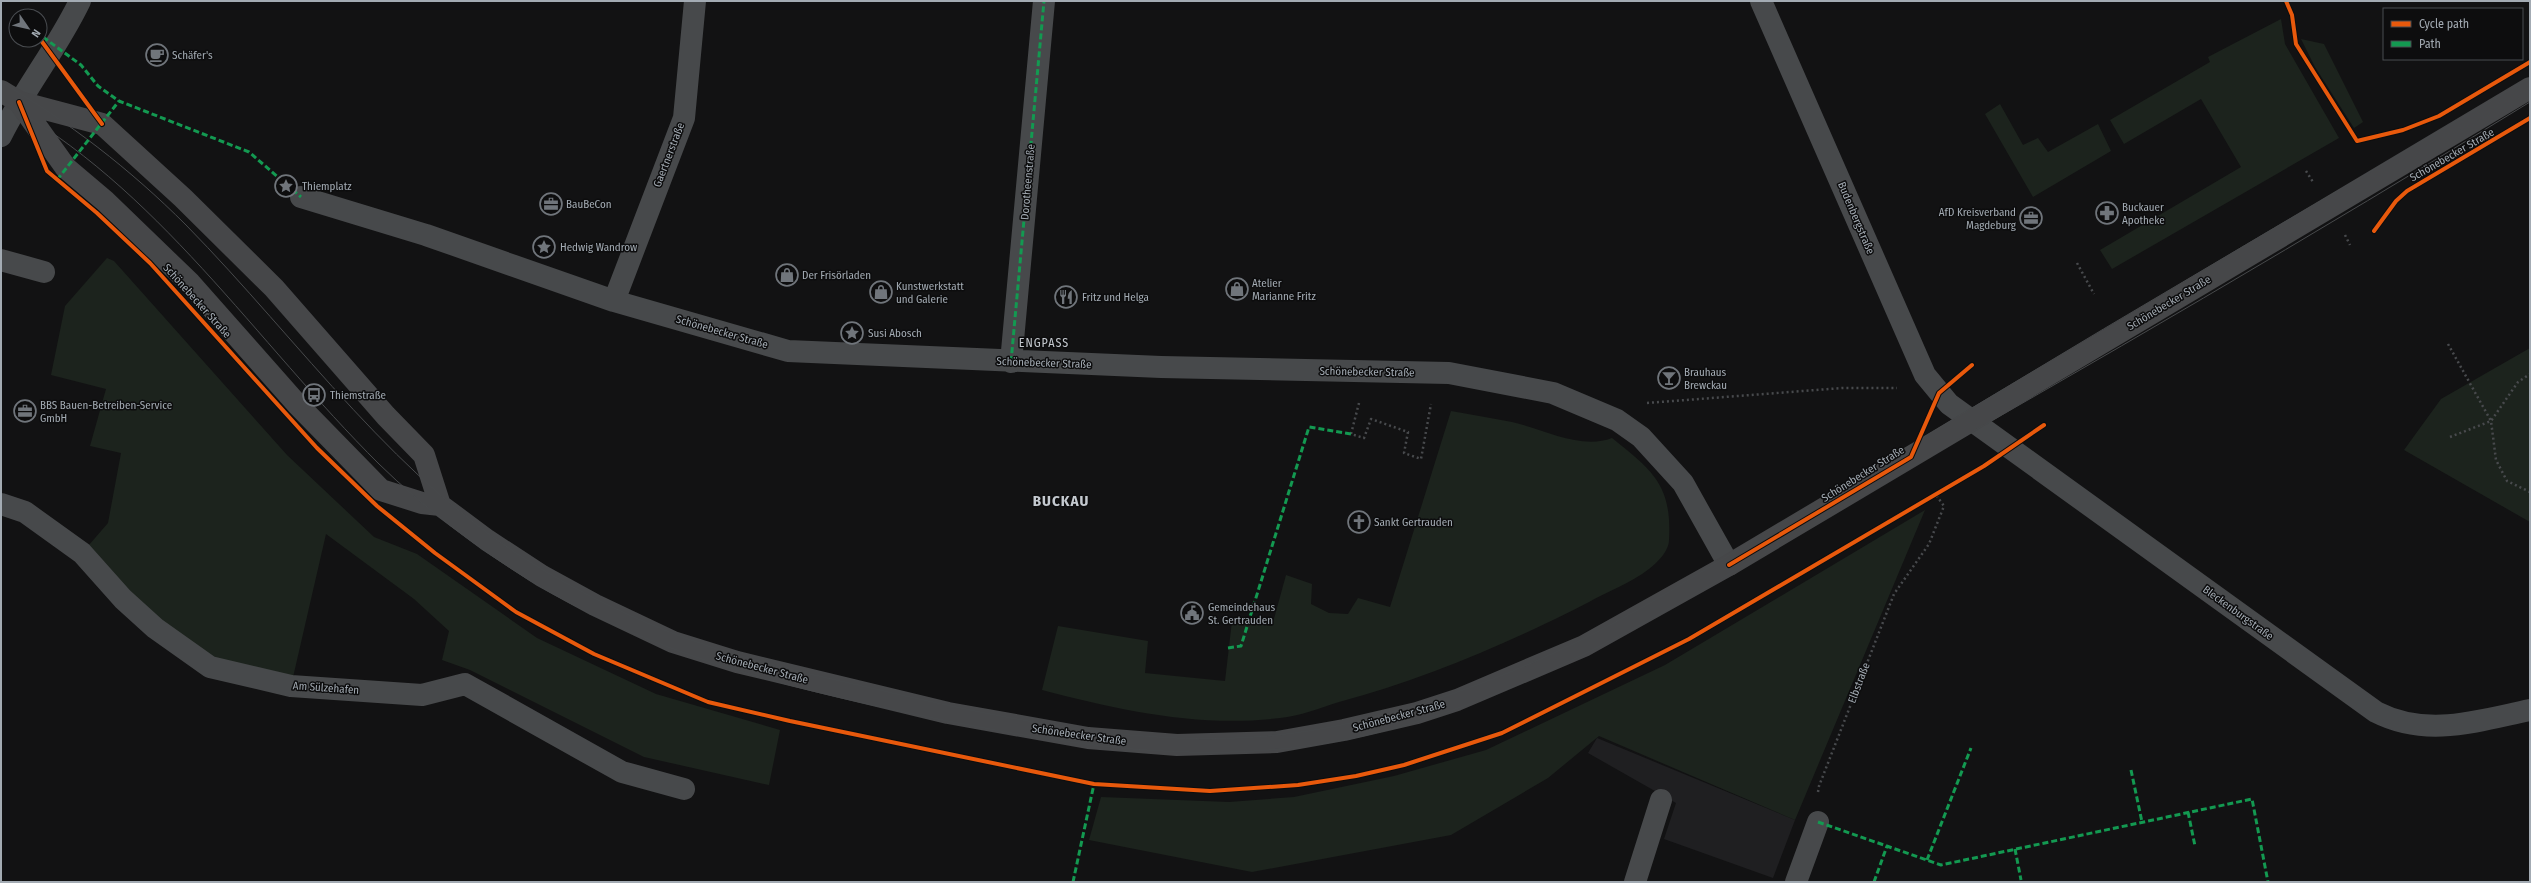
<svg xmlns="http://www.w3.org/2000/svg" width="2531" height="883" viewBox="0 0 2531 883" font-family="'Fira Sans Condensed',sans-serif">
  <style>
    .built { fill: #1f1f21 }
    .green { fill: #1c231d }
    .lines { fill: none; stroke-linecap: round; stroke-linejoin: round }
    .path { stroke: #484a4d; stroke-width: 2.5; stroke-dasharray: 2 3; stroke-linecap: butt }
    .lane { stroke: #47494b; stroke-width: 22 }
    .street { stroke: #47494b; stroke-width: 22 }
    .secondary { stroke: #464749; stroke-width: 22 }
    .tram { stroke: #47494b; stroke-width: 1 }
    .quiet { stroke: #139951; stroke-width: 3; stroke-dasharray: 6 3; stroke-linecap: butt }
    .cycleway-casing { stroke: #0d0d0e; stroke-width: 6 }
    .cycleway { stroke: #e8590c; stroke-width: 4 }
    .labels { text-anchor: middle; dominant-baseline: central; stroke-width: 3; stroke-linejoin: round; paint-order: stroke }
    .poi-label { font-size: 11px; fill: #a3abb3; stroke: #0d0d0e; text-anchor: start }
    .street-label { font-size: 11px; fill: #a3abb3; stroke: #0d0d0e }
    .neighbourhood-label { font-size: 12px; letter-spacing: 1px; fill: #c4c9cf; stroke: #0d0d0e }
    .district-label { font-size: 15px; font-weight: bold; letter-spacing: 1px; fill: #c4c9cf; stroke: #0d0d0e }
  </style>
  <rect width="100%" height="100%" fill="#121213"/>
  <path class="built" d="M 1597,738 L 1795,820 L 1773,878 L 1664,839 L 1676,803 L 1588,753 Z"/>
  <path class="green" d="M 2281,19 L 2285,44 L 2339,138 L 2112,269 L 2100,250 L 2241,167 L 2201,99 L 2124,144 L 2110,120 L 2210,62 L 2208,57 Z
    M 2301,39 L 2324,44 L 2363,122 L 2354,128 L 2315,67 Z
    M 2000,104 L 2023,145 L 2038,138 L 2048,152 L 2098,124 L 2111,151 L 2033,197 L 1985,114 Z
    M 107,258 L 114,261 L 287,455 L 374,537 L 417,554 L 537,638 L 656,694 L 780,730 L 769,785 L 644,757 L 470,670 L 442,660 L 449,631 L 414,599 L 326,534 L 291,686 L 210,667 L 82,553 L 108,523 L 121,453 L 90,446 L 106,389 L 51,375 L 65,306 Z
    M 2530,348 L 2530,522 L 2404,450 L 2441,399 Z
    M 1451,411 C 1472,415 1492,418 1512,422 C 1543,429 1581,450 1612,438 C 1653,471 1672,485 1669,540 C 1669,551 1657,563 1649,569 C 1631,583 1608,591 1589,602 C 1509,643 1425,679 1339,702 C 1320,708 1300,716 1280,718 C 1200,728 1118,710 1042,690 L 1058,626 L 1148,641 L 1145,673 L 1225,681 L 1232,621 L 1272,626 L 1286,575 L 1312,584 L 1311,604 L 1329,613 L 1348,614 L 1358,598 L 1390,607 Z
    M 1925,510 L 1795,820 L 1599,736 L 1548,778 L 1451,835 L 1252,872 L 1089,840 L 1101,797 L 1229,802 L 1294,797 L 1394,776 L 1486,750 L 1665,665 Z"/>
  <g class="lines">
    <path class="path" d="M 2306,171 L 2313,182
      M 2345,235 L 2350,245
      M 2077,263 L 2094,294
      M 2448,344 L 2491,421 L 2496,460 L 2507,481 L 2530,492
      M 1359,403 L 1351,434 L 1364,438 L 1371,419 L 1408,432 L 1404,453 L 1421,459 L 1431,404
      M 1647,403 L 1842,388 L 1897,388
      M 2450,437 L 2491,421 L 2518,382 L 2530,374
      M 1818,792 L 1819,786 L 1894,594 L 1929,544 L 1944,506 L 1936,495"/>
    <path class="lane" d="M 1,260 L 44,272"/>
    <path class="street" d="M 1761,1 L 1925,375 L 1949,404 L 2376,712 C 2427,738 2477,721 2530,710
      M 1,136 C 24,89 57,49 80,1
      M 301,197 L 426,235 L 614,301 L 788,351 L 1161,367 L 1449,373 L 1553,393 L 1617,420 L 1641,437 L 1683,483 L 1729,565
      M 614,301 L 684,118 L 695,1
      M 1011,362 L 1044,1
      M 1,504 L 25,512 L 82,553 L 123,599 L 155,628 L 210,667 L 291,686 L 422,695 L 465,684 L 622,772 L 684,789
      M 1635,882 L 1661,800
      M 1796,882 L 1818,822"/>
    <path class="secondary" d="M 1,91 L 19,102 L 102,124 L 183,198 L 274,288 L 386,416 L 424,455 L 440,505
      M 19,102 L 66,168 L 105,201 L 190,283 L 297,404 L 381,490 L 422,503 L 440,505 L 487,540 L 542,576 L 595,605 L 673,642 L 737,662 L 948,713 L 1088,738 L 1177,745 L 1277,742 L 1344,730 L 1417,713 L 1457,700 L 1584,646 L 1729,565 L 2530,88"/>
    <path class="tram" d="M 1,82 C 69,122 130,169 186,225 C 302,343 397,484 543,570 C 589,597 638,621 688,639 C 756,664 830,678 901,695 C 1044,727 1190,756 1336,726 C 1436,705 1534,667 1623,618 C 1666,595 1707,568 1749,543 C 1820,500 1891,457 1962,414 C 2150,300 2341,189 2530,78
      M 1,101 C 158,187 255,341 379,464 C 424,508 476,547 529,580 C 647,652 780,686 914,714 C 1063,745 1212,770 1363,736 C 1551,693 1710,583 1874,488 C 2094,363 2314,235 2530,102"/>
    <path class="quiet" d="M 43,37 L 81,65 L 98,86 L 119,101 L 249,152 L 301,197
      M 57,180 L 119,101
      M 1011,362 L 1044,1
      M 1228,648 L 1241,646 L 1309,427 L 1351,434
      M 2131,770 L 2142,822
      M 2188,812 L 2195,846
      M 1818,822 L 1941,865 L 2252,799 L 2268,882
      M 2015,849 L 2021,880
      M 1927,860 L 1971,748
      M 1073,882 L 1094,784
      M 1874,882 L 1887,846"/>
    <g class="cycleway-casing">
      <path id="cycleway" d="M 2286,1 L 2292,15 L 2296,44 L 2357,141 L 2403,130 L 2439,116 L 2530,62
        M 40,39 L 102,124
        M 19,102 L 47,171 L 97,213 L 150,263 L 317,448 L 377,506 L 435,553 L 516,612 L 594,654 L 708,702 L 790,721 L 1094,784 L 1210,791 L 1298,785 L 1356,776 L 1404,765 L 1502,733 L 1689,639 L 1984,466 L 2044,425
        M 2374,231 L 2396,201 L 2407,191 L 2530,118
        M 1729,565 L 1911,457 L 1939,393 L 1972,365"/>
    </g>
    <use href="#cycleway" class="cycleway"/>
  </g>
  <defs>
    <g id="cafe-ring" transform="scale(1.15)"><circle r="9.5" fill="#0d0d0e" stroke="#70757b" stroke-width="1.5"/><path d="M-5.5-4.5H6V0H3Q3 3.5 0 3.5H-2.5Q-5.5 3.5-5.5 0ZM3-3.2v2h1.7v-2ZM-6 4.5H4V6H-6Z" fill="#70757b"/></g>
    <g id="sight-ring" transform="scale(1.15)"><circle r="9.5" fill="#0d0d0e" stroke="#70757b" stroke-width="1.5"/><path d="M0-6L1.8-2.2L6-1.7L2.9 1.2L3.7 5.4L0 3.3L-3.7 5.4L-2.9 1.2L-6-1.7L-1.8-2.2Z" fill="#70757b"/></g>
    <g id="office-ring" transform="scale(1.15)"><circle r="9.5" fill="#0d0d0e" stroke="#70757b" stroke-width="1.5"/><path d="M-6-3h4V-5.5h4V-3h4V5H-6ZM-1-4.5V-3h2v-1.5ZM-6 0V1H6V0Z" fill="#70757b"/></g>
    <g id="pharmacy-ring" transform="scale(1.15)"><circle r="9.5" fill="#0d0d0e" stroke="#70757b" stroke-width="1.5"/><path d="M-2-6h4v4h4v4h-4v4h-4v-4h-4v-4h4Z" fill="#70757b"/></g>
    <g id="shop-ring" transform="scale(1.15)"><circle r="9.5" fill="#0d0d0e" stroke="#70757b" stroke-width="1.5"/><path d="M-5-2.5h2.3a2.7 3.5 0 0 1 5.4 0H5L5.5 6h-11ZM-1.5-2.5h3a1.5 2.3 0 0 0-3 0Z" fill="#70757b"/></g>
    <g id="restaurant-ring" transform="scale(1.15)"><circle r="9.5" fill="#0d0d0e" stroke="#70757b" stroke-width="1.5"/><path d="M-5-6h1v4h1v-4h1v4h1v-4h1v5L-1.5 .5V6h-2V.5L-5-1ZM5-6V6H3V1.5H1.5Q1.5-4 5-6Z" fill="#70757b"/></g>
    <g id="bar-ring" transform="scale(1.15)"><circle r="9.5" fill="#0d0d0e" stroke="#70757b" stroke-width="1.5"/><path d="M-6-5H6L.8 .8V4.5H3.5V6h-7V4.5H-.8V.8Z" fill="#70757b"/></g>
    <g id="bus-ring" transform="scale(1.15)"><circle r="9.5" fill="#0d0d0e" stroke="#70757b" stroke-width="1.5"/><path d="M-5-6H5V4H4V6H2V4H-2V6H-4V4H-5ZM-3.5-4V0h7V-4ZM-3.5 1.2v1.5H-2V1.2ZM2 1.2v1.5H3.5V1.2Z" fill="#70757b"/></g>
    <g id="church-ring" transform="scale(1.15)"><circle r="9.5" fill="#0d0d0e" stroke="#70757b" stroke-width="1.5"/><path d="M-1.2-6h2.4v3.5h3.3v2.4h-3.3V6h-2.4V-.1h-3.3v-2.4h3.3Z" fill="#70757b"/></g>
    <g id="civic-ring" transform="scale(1.15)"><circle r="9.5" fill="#0d0d0e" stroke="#70757b" stroke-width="1.5"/><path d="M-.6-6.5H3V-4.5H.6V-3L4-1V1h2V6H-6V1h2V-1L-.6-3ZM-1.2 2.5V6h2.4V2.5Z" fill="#70757b"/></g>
  </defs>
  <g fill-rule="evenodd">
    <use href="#cafe-ring" x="157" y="55"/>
    <use href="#sight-ring" x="286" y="186"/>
    <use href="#office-ring" x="551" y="204"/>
    <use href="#pharmacy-ring" x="2107" y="213"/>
    <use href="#office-ring" x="2031" y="218"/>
    <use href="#sight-ring" x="544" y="247"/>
    <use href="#shop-ring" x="787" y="275"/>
    <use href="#shop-ring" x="1237" y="289"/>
    <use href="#shop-ring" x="881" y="292"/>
    <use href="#restaurant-ring" x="1066" y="297"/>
    <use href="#sight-ring" x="852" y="333"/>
    <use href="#bar-ring" x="1669" y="378"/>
    <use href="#bus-ring" x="314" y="395"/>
    <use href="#office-ring" x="25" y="411"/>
    <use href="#church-ring" x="1359" y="522"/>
    <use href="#civic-ring" x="1192" y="613"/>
  </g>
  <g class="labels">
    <g class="poi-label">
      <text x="172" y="55">Schäfer's</text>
      <text x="302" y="186">Thiemplatz</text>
      <text x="566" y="204">BauBeCon</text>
      <text x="2122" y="207">Buckauer<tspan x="2122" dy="13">Apotheke</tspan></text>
      <text x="2016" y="212" text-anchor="end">AfD Kreisverband<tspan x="2016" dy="13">Magdeburg</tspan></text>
      <text x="560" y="247">Hedwig Wandrow</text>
      <text x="802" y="275">Der Frisörladen</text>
      <text x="1252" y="283">Atelier<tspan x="1252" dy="13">Marianne Fritz</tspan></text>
      <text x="896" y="286">Kunstwerkstatt<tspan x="896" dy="13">und Galerie</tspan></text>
      <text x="1082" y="297">Fritz und Helga</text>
      <text x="868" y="333">Susi Abosch</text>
      <text x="1684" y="372">Brauhaus<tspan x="1684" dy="13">Brewckau</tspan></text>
      <text x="330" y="395">Thiemstraße</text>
      <text x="40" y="405">BBS Bauen-Betreiben-Service<tspan x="40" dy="13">GmbH</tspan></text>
      <text x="1374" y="522">Sankt Gertrauden</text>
      <text x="1208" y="607">Gemeindehaus<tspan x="1208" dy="13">St. Gertrauden</tspan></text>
    </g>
    <g class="street-label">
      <text transform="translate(669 155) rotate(-69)">Gaertnerstraße</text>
      <text transform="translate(2452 155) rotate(-30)">Schönebecker Straße</text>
      <text transform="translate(1028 182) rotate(-85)">Dorotheenstraße</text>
      <text transform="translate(1856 218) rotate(67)">Budenbergstraße</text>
      <text transform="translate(197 301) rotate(48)">Schönebecker Straße</text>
      <text transform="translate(2169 303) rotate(-31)">Schönebecker Straße</text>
      <text transform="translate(722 332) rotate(16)">Schönebecker Straße</text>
      <text transform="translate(1044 363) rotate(2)">Schönebecker Straße</text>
      <text transform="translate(1367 372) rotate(1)">Schönebecker Straße</text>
      <text transform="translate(1863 474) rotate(-32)">Schönebecker Straße</text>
      <text transform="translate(2238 613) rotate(36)">Bleckenburgstraße</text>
      <text transform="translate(762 668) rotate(15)">Schönebecker Straße</text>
      <text transform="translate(1859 683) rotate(-69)">Elbstraße</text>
      <text transform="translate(326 688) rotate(4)">Am Sülzehafen</text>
      <text transform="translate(1399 716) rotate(-15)">Schönebecker Straße</text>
      <text transform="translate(1079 735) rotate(8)">Schönebecker Straße</text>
    </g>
    <g class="neighbourhood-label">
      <text x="1044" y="343">ENGPASS</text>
    </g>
    <g class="district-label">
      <text x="1061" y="501">BUCKAU</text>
    </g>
  </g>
  <rect width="2531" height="883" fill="none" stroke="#a3abb3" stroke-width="4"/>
  <rect x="2383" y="8" width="140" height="52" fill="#0d0d0e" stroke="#494c50"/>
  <rect x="2391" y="21" width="20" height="6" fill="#e8590c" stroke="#494c50"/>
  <text x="2419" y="28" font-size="12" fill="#a3abb3">Cycle path</text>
  <rect x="2391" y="41" width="20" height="6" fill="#139951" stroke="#494c50"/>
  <text x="2419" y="48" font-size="12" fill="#a3abb3">Path</text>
  <g transform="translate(28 28) rotate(124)"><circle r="19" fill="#0d0d0e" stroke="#494c50"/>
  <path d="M0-3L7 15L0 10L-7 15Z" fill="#70757b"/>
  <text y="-6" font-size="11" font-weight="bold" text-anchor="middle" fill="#a3abb3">N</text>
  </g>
</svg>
